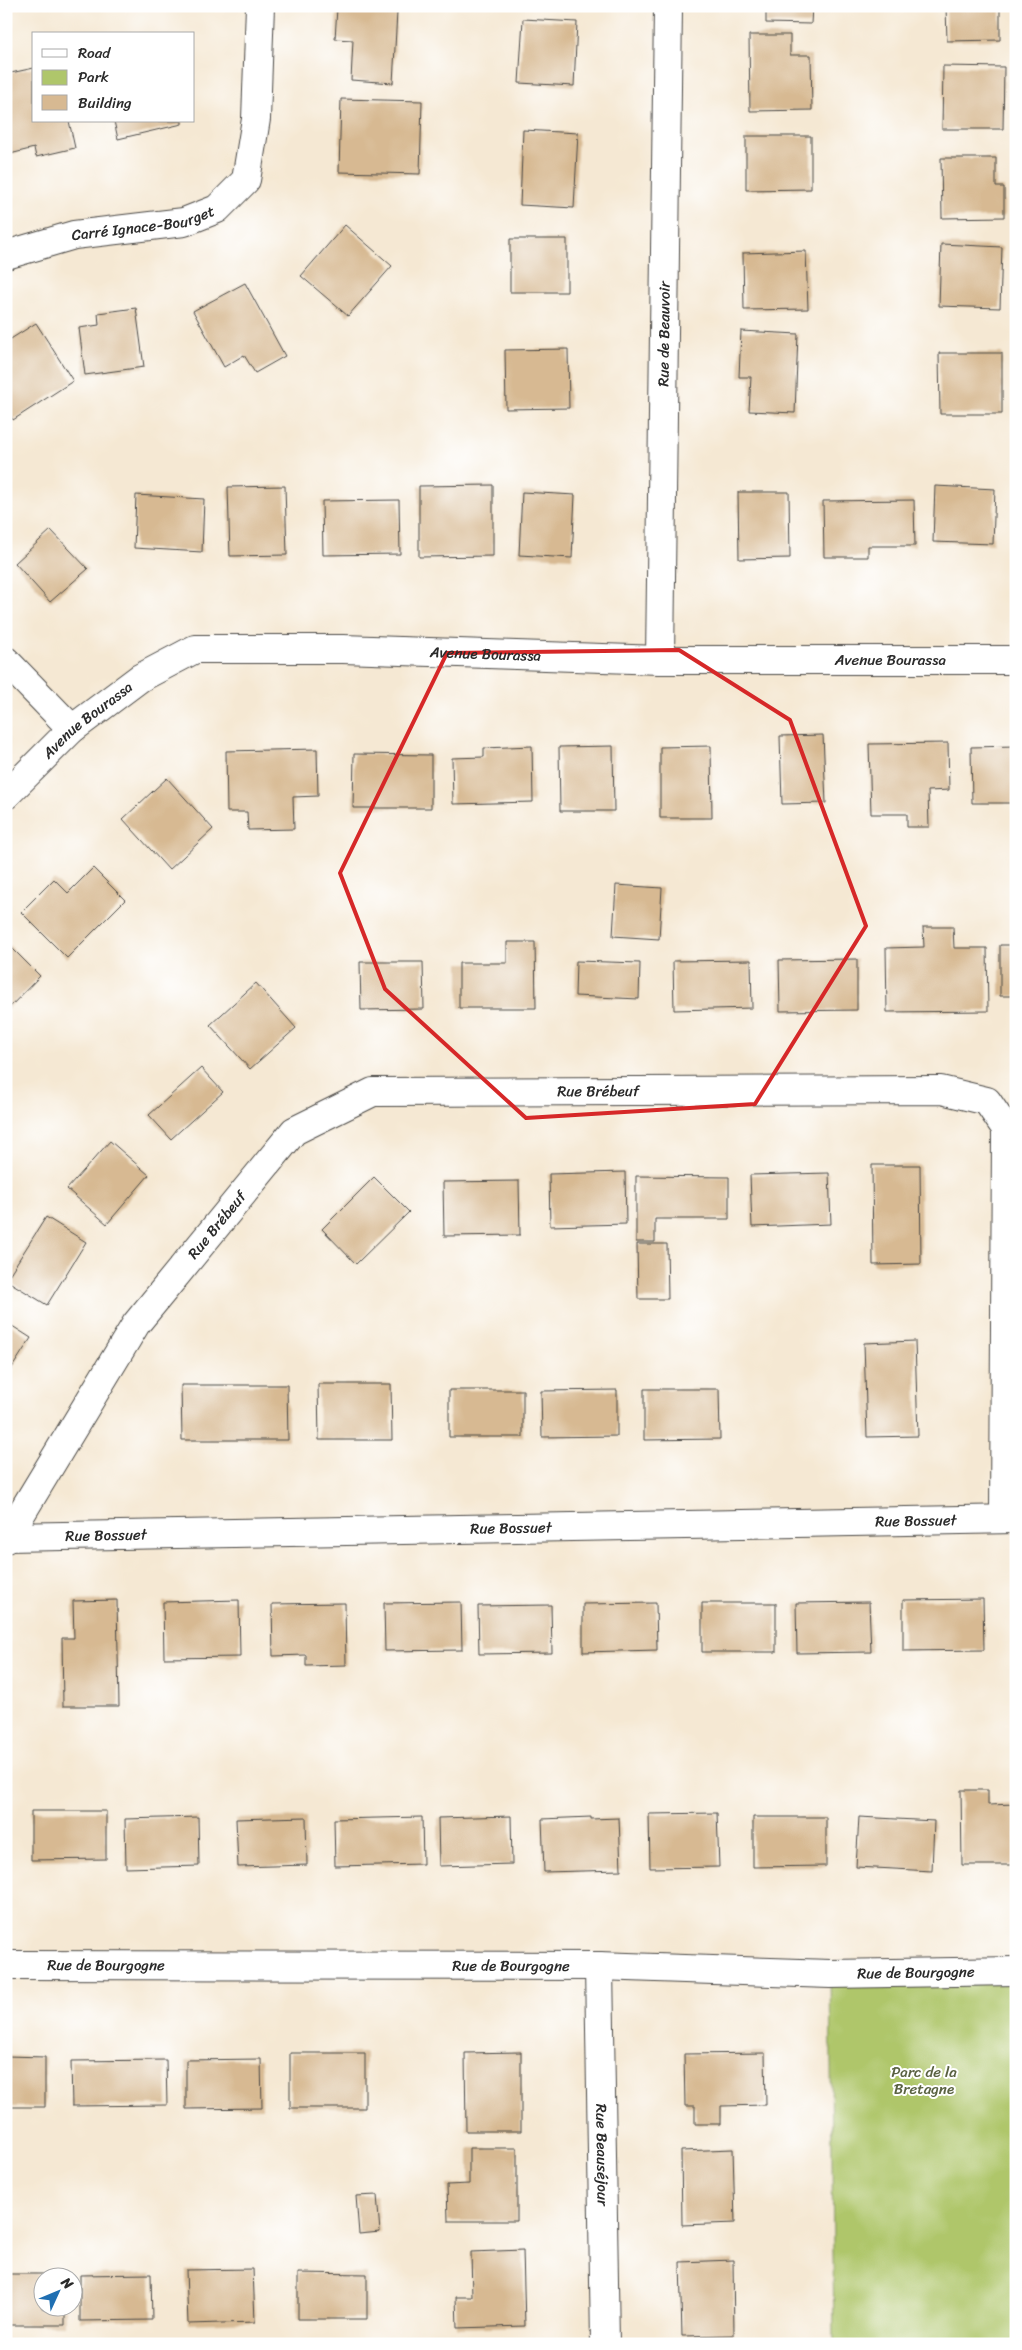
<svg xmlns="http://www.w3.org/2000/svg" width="1022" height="2350" viewBox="0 0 1022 2350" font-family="Sriracha,sans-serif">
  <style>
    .green { fill: #afc66b; stroke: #6d784b }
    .building { fill: #d7b992 }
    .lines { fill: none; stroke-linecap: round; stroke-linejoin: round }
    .minor-casing { stroke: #494744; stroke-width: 30 }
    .minor { stroke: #fff; stroke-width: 28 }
    .marked { fill: none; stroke: #d62828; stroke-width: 4; stroke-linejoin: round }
    .labels { text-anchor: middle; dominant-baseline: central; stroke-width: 4; stroke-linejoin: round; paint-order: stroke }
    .street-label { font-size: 15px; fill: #2b2b2b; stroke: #fff }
    .park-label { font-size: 15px; fill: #596141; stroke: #fff }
  </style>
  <rect width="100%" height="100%" fill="#fff"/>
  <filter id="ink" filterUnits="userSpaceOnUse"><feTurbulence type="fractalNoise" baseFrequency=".02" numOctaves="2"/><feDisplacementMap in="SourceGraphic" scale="10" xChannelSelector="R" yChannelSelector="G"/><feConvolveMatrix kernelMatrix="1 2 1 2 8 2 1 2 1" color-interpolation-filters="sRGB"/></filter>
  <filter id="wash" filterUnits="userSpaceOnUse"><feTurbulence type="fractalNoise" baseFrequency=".0096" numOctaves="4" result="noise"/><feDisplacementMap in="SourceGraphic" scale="20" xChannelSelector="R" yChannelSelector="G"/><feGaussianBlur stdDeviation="1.12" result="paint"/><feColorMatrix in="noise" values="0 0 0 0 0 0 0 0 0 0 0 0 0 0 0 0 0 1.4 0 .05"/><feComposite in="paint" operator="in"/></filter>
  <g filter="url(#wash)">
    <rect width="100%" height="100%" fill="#f5e8d3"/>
    <path class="green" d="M 1016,1971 L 1016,2344 L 834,2344 L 830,1974 Z"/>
    <g id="blocks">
      <path class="building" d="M 766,6 L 812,6 L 811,24 L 766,23 Z
        M 946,6 L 1000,6 L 1000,40 L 947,41 Z
        M 337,8 L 397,12 L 393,83 L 351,80 L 353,40 L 335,39 Z
        M 523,19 L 577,22 L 574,86 L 519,83 Z
        M 749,35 L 790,35 L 790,55 L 811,55 L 812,110 L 750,111 Z
        M 943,66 L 1004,67 L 1003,129 L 942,129 Z
        M 34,68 L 34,121 L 69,121 L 75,148 L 36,157 L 34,148 L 6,155 L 6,74 Z
        M 341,99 L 422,101 L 420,174 L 339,172 Z
        M 114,121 L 182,121 L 182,124 L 118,139 Z
        M 523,130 L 578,133 L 574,208 L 520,205 Z
        M 746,136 L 811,136 L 811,189 L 746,190 Z
        M 941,158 L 996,158 L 996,187 L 1004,187 L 1004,217 L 942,218 Z
        M 345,225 L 392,266 L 348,316 L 301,276 Z
        M 510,239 L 567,239 L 567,292 L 510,292 Z
        M 941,244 L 1002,247 L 1000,308 L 939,306 Z
        M 806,251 L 808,309 L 744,310 L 743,253 Z
        M 245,283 L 285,356 L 255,373 L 244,355 L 224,367 L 193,311 Z
        M 136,308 L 144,367 L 85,375 L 79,328 L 99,325 L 98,313 Z
        M 36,323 L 73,381 L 13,420 L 6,409 L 6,342 Z
        M 741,331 L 798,334 L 795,413 L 749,411 L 751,377 L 739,377 Z
        M 568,349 L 569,408 L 506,409 L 505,350 Z
        M 939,353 L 1002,353 L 1002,414 L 940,414 Z
        M 493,485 L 493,556 L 419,557 L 419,486 Z
        M 285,486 L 287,555 L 230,556 L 228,487 Z
        M 935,486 L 995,489 L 993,544 L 933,542 Z
        M 522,492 L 575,495 L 572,558 L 519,555 Z
        M 738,492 L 789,492 L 790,558 L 739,559 Z
        M 136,495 L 204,499 L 202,552 L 134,548 Z
        M 399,500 L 400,554 L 323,555 L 322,501 Z
        M 914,500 L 915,546 L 868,546 L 868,557 L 824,557 L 823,501 Z
        M 51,530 L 88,569 L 50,602 L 15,563 Z
        M 823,735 L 826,803 L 782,804 L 780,736 Z
        M 948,743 L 949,790 L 928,791 L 929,827 L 907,827 L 907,814 L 871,814 L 869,744 Z
        M 532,746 L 533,802 L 453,804 L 452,758 L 484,757 L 484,748 Z
        M 613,746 L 614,811 L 560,811 L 559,747 Z
        M 711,746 L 712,818 L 660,818 L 660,747 Z
        M 1016,746 L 1016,803 L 972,803 L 971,747 Z
        M 317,749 L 318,796 L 293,797 L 294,829 L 248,830 L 247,812 L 227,812 L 226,751 Z
        M 354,754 L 431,755 L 431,808 L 353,808 Z
        M 167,778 L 213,829 L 169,870 L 123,819 Z
        M 93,868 L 125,900 L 67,958 L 21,912 L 54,879 L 68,893 Z
        M 616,885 L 662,888 L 659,939 L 613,936 Z
        M 923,927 L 953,927 L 954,948 L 987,948 L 988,1011 L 887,1012 L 886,948 L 924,947 Z
        M 6,942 L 40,976 L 6,1011 Z
        M 507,942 L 535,942 L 536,1008 L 459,1008 L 459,963 L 507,963 Z
        M 1000,945 L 1016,945 L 1016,996 L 1000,996 Z
        M 857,959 L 857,1010 L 780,1011 L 779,960 Z
        M 751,960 L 752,1008 L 674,1010 L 673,961 Z
        M 576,961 L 640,963 L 639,999 L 575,996 Z
        M 360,962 L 423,962 L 424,1009 L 361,1010 Z
        M 256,983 L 296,1028 L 250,1069 L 210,1025 Z
        M 201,1068 L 223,1092 L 171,1139 L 149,1115 Z
        M 110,1141 L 149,1175 L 107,1224 L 67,1189 Z
        M 872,1165 L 920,1165 L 921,1264 L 873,1265 Z
        M 625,1172 L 626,1224 L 550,1226 L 549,1174 Z
        M 829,1173 L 831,1224 L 752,1227 L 750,1175 Z
        M 636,1176 L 729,1177 L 729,1219 L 655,1219 L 655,1242 L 636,1242 Z
        M 374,1177 L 409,1212 L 356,1264 L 322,1229 Z
        M 519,1181 L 520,1235 L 444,1236 L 443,1182 Z
        M 46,1217 L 86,1242 L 47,1305 L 6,1280 Z
        M 637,1244 L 667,1244 L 668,1299 L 638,1299 Z
        M 6,1322 L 31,1338 L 6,1377 Z
        M 915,1341 L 918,1436 L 867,1437 L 864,1343 Z
        M 318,1384 L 391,1384 L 392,1440 L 319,1440 Z
        M 181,1385 L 287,1385 L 288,1440 L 182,1440 Z
        M 644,1389 L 719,1389 L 720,1439 L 644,1440 Z
        M 449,1390 L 523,1390 L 523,1437 L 449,1437 Z
        M 617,1390 L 617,1436 L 542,1437 L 541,1391 Z
        M 983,1599 L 984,1650 L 903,1651 L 903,1600 Z
        M 117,1600 L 119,1706 L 63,1706 L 62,1638 L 74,1638 L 73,1601 Z
        M 239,1600 L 240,1657 L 164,1658 L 163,1602 Z
        M 461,1602 L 462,1650 L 385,1651 L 384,1603 Z
        M 869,1602 L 871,1652 L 797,1653 L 796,1603 Z
        M 345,1603 L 346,1665 L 306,1666 L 306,1655 L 273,1656 L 272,1604 Z
        M 656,1603 L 657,1650 L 583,1652 L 583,1604 Z
        M 702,1603 L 776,1603 L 776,1652 L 702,1652 Z
        M 1012,1603 L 1016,1603 L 1016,1653 L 1013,1653 Z
        M 551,1605 L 552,1653 L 479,1654 L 478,1606 Z
        M 961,1790 L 988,1790 L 988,1805 L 1016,1804 L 1016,1865 L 962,1865 Z
        M 31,1811 L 106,1811 L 106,1859 L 31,1860 Z
        M 717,1813 L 719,1867 L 650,1868 L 649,1814 Z
        M 511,1816 L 512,1864 L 439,1866 L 438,1818 Z
        M 198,1817 L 199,1866 L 126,1868 L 125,1819 Z
        M 306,1817 L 307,1865 L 238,1867 L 236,1819 Z
        M 422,1817 L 423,1864 L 335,1866 L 334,1819 Z
        M 591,1817 L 591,1819 L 619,1818 L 621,1870 L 544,1872 L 542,1819 Z
        M 753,1817 L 826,1817 L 826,1866 L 753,1867 Z
        M 859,1817 L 934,1821 L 932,1871 L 856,1867 Z
        M 521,2052 L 521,2131 L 466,2131 L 465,2053 Z
        M 290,2053 L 365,2053 L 365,2108 L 290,2108 Z
        M 765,2053 L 766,2105 L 721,2106 L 721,2124 L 695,2124 L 695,2106 L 685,2106 L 684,2054 Z
        M 6,2056 L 45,2057 L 45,2107 L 6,2107 Z
        M 261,2059 L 262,2108 L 186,2109 L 186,2060 Z
        M 166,2060 L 167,2105 L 72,2106 L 71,2061 Z
        M 469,2148 L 517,2148 L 517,2221 L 448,2221 L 447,2185 L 469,2184 Z
        M 733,2149 L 735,2223 L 682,2225 L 681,2151 Z
        M 377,2195 L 380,2232 L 359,2234 L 356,2196 Z
        M 523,2250 L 525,2326 L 457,2328 L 456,2297 L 472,2297 L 471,2252 Z
        M 733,2260 L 734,2335 L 682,2336 L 680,2262 Z
        M 253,2269 L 255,2322 L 188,2324 L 186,2270 Z
        M 298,2273 L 367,2274 L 367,2319 L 298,2319 Z
        M 6,2274 L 65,2274 L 65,2278 L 42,2278 L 42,2308 L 65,2308 L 65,2325 L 6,2325 Z
        M 151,2274 L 152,2320 L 80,2321 L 80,2275 Z"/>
    </g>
  </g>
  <g filter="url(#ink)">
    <use href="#blocks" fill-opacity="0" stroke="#494744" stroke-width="1"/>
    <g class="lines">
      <g class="minor-casing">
        <g id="minor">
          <path id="s1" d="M 6,255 L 74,235 L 184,222 L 217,209 L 246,180 L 256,119 L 260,6"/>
          <path id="s2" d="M 660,660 L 668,6"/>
          <path d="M 6,661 L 72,729"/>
          <path id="s3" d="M 6,795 L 72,729 L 140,678 L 195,649 L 343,649 L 660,660 L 1016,660"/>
          <path id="s4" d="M 7,1537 L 1016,1519"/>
          <path id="s5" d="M 6,1539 L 136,1324 L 294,1131 L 373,1092 L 941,1090 L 987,1101 L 1006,1129 L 1004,1518"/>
          <path id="s6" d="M 6,1965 L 599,1966 L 830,1974 L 1016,1971"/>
          <path id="s7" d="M 599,1966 L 605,2344"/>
        </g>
      </g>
      <use href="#minor" class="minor"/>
    </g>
  </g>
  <path class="marked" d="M 679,650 L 790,720 L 866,926 L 755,1104 L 526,1118 L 385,989 L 340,873 L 447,653 Z"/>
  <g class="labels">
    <g class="street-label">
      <text stroke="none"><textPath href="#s1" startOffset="141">Carré Ignace-Bourget</textPath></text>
      <text stroke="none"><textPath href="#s2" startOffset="326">Rue de Beauvoir</textPath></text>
      <text stroke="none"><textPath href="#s3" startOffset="531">Avenue Bourassa</textPath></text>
      <text stroke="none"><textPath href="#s3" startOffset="936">Avenue Bourassa</textPath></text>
      <text stroke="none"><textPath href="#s3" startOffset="111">Avenue Bourassa</textPath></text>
      <text stroke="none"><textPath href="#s5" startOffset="814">Rue Brébeuf</textPath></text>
      <text stroke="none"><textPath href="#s5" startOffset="379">Rue Brébeuf</textPath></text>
      <text stroke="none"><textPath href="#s4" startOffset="909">Rue Bossuet</textPath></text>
      <text stroke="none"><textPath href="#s4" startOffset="504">Rue Bossuet</textPath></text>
      <text stroke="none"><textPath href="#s4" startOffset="99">Rue Bossuet</textPath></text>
      <text stroke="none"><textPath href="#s6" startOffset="100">Rue de Bourgogne</textPath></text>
      <text stroke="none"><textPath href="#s6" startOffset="505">Rue de Bourgogne</textPath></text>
      <text stroke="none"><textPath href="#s6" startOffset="910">Rue de Bourgogne</textPath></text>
      <text stroke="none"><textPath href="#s7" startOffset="189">Rue Beauséjour</textPath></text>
    </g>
    <g class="park-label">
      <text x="924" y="2072">Parc de la<tspan x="924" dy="17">Bretagne</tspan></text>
    </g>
  </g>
  <rect width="1022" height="2350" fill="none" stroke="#fff" stroke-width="25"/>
  <rect x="32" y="32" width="162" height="90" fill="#ffffff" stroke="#aaaaaa"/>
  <rect x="42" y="49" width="25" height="8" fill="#ffffff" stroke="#aaaaaa"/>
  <text x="78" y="58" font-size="15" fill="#2b2b2b">Road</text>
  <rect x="42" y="70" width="25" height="15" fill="#afc66b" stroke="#aaaaaa"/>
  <text x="78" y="82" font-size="15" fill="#2b2b2b">Park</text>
  <rect x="42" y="95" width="25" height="15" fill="#d7b992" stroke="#aaaaaa"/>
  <text x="78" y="108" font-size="15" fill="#2b2b2b">Building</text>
  <g transform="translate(58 2292) rotate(46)"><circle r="24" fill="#ffffff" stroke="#aaaaaa"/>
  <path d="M0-4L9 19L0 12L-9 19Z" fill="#1f6fb2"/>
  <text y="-8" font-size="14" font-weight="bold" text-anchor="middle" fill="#2b2b2b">N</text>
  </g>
</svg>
